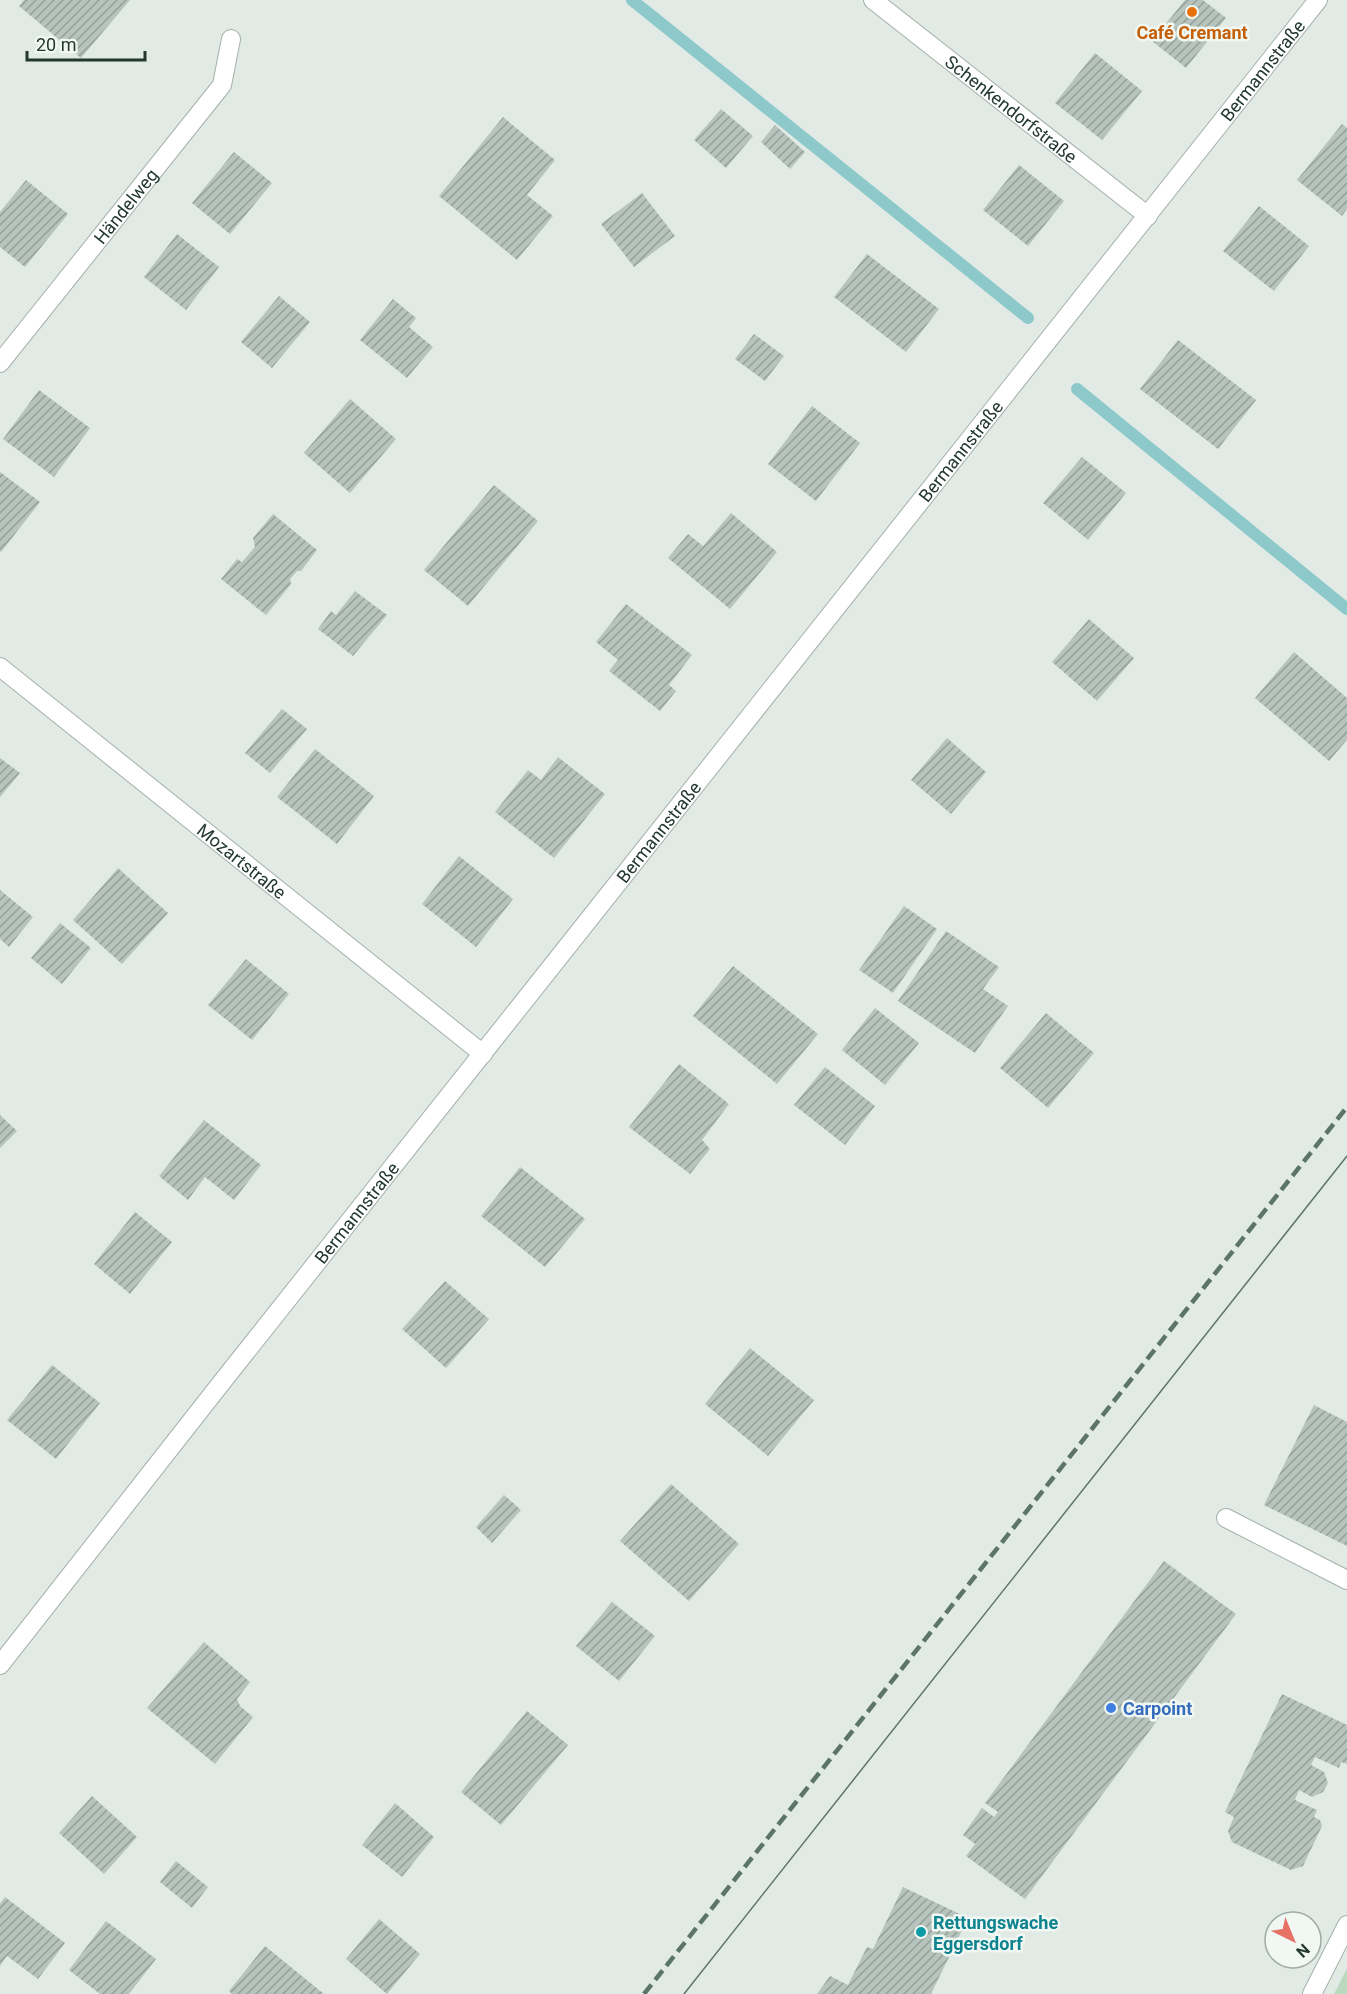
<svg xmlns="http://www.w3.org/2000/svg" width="1347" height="1994" viewBox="0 0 1347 1994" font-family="Roboto,sans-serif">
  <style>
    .grass { fill: #bbd9bf }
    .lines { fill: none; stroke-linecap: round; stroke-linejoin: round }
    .stream { stroke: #8dc9ca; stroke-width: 12 }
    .building { fill: url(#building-hatch) }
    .service-casing { stroke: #a4b1aa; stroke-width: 20 }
    .minor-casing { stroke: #a4b1aa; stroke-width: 20 }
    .service { stroke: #fff; stroke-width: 18 }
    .minor { stroke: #fff; stroke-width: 18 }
    .tram { stroke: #5d746b; stroke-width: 1.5 }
    .rail { stroke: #5d746b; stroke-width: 4.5; stroke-dasharray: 12 6; stroke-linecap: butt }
    .food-dot { fill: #e8710a; stroke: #f1f7f3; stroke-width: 2 }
    .shop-dot { fill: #3f7fe0; stroke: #f1f7f3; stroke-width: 2 }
    .culture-dot { fill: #0f9aa8; stroke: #f1f7f3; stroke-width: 2 }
    .labels { text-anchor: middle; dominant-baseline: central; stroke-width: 5; stroke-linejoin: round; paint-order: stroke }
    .food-label { font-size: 18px; font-weight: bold; fill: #c56008; stroke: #f1f7f3 }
    .street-label { font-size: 18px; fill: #233930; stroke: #f1f7f3 }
    .shop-label { font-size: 18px; font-weight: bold; fill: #366cbe; stroke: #f1f7f3; text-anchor: start }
    .culture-label { font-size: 18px; font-weight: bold; fill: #0d838f; stroke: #f1f7f3; text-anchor: start }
  </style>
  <defs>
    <pattern id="building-hatch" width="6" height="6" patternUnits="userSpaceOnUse" patternTransform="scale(1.5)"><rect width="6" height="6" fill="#b6c4bd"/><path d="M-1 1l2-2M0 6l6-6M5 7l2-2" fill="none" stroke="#94a09a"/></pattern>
  </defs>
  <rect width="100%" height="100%" fill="#e1eae4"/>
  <path class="grass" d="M 1347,1968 L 1347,1994 L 1334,1994 Z"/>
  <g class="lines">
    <path class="stream" d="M 632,0 L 1028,318
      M 1077,389 L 1347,609"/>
  </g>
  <path class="building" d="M 24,0 L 130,0 L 81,58 L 19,6 Z
    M 1185,0 L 1203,0 L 1226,18 L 1186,68 L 1152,41 Z
    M 1095,53 L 1142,91 L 1102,140 L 1055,103 Z
    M 721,109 L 753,136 L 726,168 L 694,140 Z
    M 503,117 L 555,160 L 527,195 L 553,216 L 517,260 L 439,196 Z
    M 1342,124 L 1347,128 L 1347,209 L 1342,216 L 1297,180 Z
    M 775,125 L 805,152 L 790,169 L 761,142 Z
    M 234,152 L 272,183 L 230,234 L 192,203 Z
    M 1019,165 L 1064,201 L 1028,246 L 983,210 Z
    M 26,180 L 68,214 L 25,267 L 0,247 L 0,212 Z
    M 642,193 L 675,236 L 634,267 L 601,224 Z
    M 1259,206 L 1309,246 L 1274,291 L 1223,251 Z
    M 177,234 L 219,267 L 186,310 L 144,277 Z
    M 867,254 L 939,309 L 906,352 L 834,297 Z
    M 279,296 L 310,322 L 272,368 L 241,342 Z
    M 393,299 L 416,318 L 409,327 L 433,347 L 407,378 L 360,340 Z
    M 754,334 L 784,356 L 765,381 L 735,359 Z
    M 1178,340 L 1256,400 L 1218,449 L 1140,389 Z
    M 39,390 L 90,428 L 54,477 L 3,439 Z
    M 350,399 L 396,439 L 350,493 L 304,453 Z
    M 812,406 L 860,443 L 816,501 L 768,464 Z
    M 1082,457 L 1126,493 L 1088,540 L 1043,503 Z
    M 0,472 L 40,502 L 1,552 L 0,551 Z
    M 494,485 L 538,521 L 468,606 L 424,570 Z
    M 731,513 L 777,552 L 730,609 L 668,558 L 688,534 L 703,546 Z
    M 273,514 L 317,550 L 301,571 L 297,571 L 290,579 L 291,584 L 266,615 L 221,579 L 237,559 L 242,562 L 255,547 L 253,538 Z
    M 355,591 L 387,615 L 353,656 L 318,629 L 331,611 L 336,615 Z
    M 626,604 L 692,655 L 669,685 L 676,691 L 660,711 L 609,671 L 618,660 L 596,642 Z
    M 1089,619 L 1134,658 L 1097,701 L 1052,662 Z
    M 1294,652 L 1347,698 L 1347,740 L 1329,761 L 1255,698 Z
    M 282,709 L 307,729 L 270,773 L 245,753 Z
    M 947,738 L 986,772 L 951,814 L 911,780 Z
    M 315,749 L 374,796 L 337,844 L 277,797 Z
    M 558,757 L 605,794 L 554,858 L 495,812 L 528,770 L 541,780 Z
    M 0,758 L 20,773 L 0,797 Z
    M 459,856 L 513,899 L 476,947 L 422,904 Z
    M 118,868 L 168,913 L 122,964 L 73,920 Z
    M 0,890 L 33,917 L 9,947 L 0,939 Z
    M 904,906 L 937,929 L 893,993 L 859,970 Z
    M 60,923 L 91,948 L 62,984 L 31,958 Z
    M 946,931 L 999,967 L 983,989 L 1008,1006 L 975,1053 L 898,1001 Z
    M 246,959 L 289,994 L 252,1040 L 208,1005 Z
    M 733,966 L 818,1034 L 777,1084 L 693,1016 Z
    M 875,1008 L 919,1043 L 885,1085 L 842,1050 Z
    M 1046,1013 L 1094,1053 L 1048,1108 L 1000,1068 Z
    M 679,1064 L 729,1104 L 702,1140 L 710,1149 L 690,1174 L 629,1127 Z
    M 825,1067 L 875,1106 L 845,1145 L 794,1105 Z
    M 0,1115 L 17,1131 L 0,1148 Z
    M 204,1120 L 261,1165 L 234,1200 L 205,1177 L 188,1200 L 159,1176 Z
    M 520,1167 L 585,1219 L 545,1267 L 481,1216 Z
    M 135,1212 L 172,1242 L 130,1294 L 94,1264 Z
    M 445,1281 L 489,1319 L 446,1368 L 402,1329 Z
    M 750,1348 L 814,1400 L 768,1456 L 705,1404 Z
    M 52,1365 L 100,1403 L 56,1459 L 7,1420 Z
    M 1314,1405 L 1347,1422 L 1347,1546 L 1264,1505 Z
    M 671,1484 L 739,1544 L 689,1601 L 620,1541 Z
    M 504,1495 L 521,1510 L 492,1543 L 476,1527 Z
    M 1164,1561 L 1236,1614 L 1025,1899 L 966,1856 L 975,1844 L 963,1835 L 982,1808 L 994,1817 L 998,1812 L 985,1803 Z
    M 612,1602 L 655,1636 L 619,1681 L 576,1646 Z
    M 204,1642 L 250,1682 L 237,1699 L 240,1706 L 253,1717 L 215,1764 L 147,1708 Z
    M 1282,1694 L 1347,1725 L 1347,1764 L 1341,1762 L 1339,1768 L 1315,1757 L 1311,1765 L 1324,1772 L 1328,1783 L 1323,1792 L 1312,1797 L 1299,1790 L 1295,1800 L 1317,1810 L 1314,1817 L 1320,1820 L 1322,1826 L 1303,1866 L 1291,1870 L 1232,1842 L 1228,1831 L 1234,1817 L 1225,1812 Z
    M 527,1711 L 568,1745 L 501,1825 L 461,1792 Z
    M 92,1796 L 137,1837 L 104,1874 L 59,1833 Z
    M 395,1803 L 434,1837 L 402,1877 L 362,1845 Z
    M 176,1861 L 208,1887 L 192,1908 L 160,1882 Z
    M 903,1887 L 968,1918 L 931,1994 L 817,1994 L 830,1976 L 848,1985 L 867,1947 L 873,1949 Z
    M 5,1897 L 65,1943 L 38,1979 L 7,1956 L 0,1966 L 0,1904 Z
    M 379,1919 L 420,1954 L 387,1994 L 346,1959 Z
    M 106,1921 L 156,1959 L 129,1994 L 100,1994 L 69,1970 Z
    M 265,1946 L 324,1994 L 232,1994 L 229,1991 Z"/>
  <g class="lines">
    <g class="service-casing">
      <g id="service">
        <path id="s1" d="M 873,0 L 1148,216"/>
        <path d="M 1226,1518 L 1347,1580"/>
      </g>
    </g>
    <g class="minor-casing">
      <g id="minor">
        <path id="s2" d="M 0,363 L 222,85 L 231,39"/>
        <path id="s3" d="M 0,667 L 483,1054"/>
        <path id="s4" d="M 0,1665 L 222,1382 L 1318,0"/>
        <path d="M 1312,1994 L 1347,1925"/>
      </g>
    </g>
    <use href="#service" class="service"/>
    <use href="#minor" class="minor"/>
    <path class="tram" d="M 684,1994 L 1347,1156"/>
    <path class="rail" d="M 644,1994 L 1347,1107"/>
  </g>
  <circle class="food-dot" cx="1192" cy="12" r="6"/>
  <circle class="shop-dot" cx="1111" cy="1708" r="6"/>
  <circle class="culture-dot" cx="921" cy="1932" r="6"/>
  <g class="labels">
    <g class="food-label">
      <text x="1192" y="32">Café Cremant</text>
    </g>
    <g class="street-label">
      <text stroke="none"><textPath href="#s4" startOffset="2034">Bermannstraße</textPath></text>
      <text stroke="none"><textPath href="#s1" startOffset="176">Schenkendorfstraße</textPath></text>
      <text stroke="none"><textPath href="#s2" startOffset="201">Händelweg</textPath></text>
      <text stroke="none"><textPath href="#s4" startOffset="1548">Bermannstraße</textPath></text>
      <text stroke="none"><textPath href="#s4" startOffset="1062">Bermannstraße</textPath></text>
      <text stroke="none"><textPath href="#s3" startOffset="310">Mozartstraße</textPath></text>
      <text stroke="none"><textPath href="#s4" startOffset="576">Bermannstraße</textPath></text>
    </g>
    <g class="shop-label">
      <text x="1123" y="1708">Carpoint</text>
    </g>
    <g class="culture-label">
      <text x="933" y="1922">Rettungswache<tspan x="933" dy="21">Eggersdorf</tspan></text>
    </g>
  </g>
  <g transform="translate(1293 1940) rotate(137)"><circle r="28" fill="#f1f7f3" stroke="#9faba5" stroke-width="1.5"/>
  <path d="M0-4.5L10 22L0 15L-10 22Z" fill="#e57264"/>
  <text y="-9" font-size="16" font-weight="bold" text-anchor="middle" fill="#233930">N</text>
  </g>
  <path d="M27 51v9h118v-9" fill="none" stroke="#233930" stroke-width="3"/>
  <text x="36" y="51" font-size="18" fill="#233930" stroke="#f1f7f3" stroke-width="4.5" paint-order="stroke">20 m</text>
</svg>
